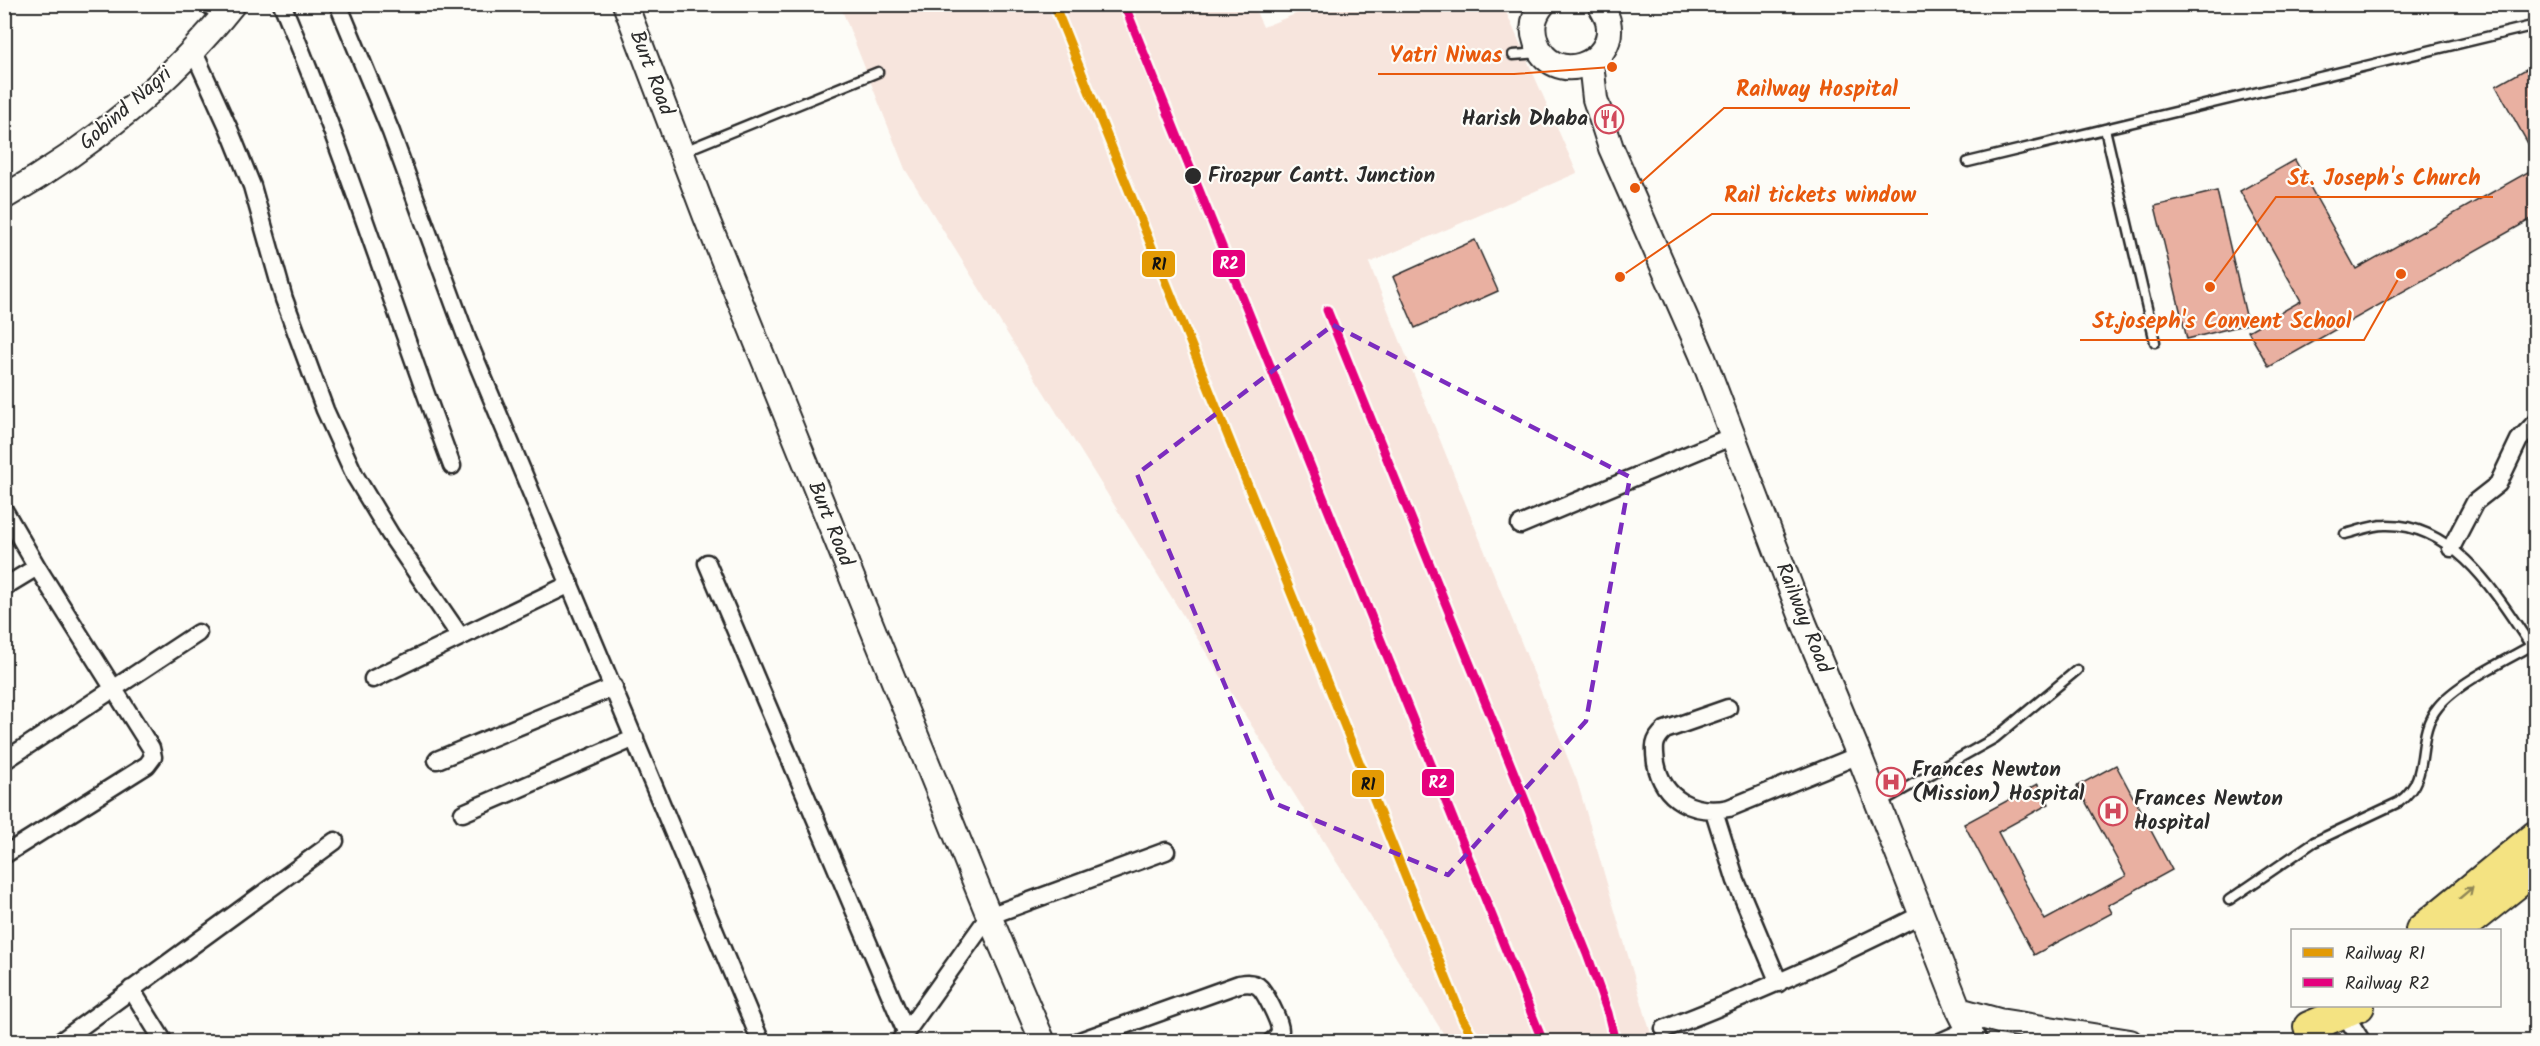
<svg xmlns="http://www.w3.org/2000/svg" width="2540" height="1046" viewBox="0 0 2540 1046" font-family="Kalam,sans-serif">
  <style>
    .built { fill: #f7e5dd }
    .building { fill: #e9b0a1; stroke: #2b2b2b; stroke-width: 1.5 }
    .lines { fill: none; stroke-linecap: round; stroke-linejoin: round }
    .lane-casing { stroke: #2b2b2b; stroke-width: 13 }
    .street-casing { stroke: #2b2b2b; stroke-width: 21 }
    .secondary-casing { stroke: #2b2b2b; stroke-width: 28 }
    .highway-casing { stroke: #2b2b2b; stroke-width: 34 }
    .lane { stroke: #fdfcf7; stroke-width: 8 }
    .street { stroke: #fdfcf7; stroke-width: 16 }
    .secondary { stroke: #fdfcf7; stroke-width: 24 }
    .highway { stroke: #f4e382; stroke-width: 30 }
    .rail-1-casing { stroke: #fdfcf7; stroke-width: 14 }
    .rail-2-casing { stroke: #fdfcf7; stroke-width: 14 }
    .rail-1 { stroke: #e39a04; stroke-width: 9 }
    .rail-2 { stroke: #e5007d; stroke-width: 9 }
    .oneway { stroke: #908756 }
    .marked { fill: none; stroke: #7b2cbf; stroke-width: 4.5; stroke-dasharray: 12 8; stroke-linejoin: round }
    .stop-dot { fill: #2b2b2b; stroke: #fdfcf7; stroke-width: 2 }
    .labels { text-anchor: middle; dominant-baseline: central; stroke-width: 4.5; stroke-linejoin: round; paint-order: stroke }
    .street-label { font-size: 21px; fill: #2b2b2b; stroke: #fdfcf7 }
    .poi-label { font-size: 21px; font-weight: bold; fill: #2b2b2b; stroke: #fdfcf7; text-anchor: start }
    .stop-label { font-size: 21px; font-weight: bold; fill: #2b2b2b; stroke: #fdfcf7; text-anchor: start }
    .leader { fill: none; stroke: #e8590c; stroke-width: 2 }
    .callout-dot { fill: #e8590c; stroke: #fdfcf7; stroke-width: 2 }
    .callout-label { font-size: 22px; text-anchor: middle; font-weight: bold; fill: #e8590c; stroke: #fdfcf7; stroke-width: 4.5; stroke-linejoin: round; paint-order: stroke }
    .line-badge { stroke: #fdfcf7; stroke-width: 2 }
    .badge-label { font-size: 16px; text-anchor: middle; font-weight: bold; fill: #fff }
    .pale-badge-label { font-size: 16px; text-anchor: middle; font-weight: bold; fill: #111 }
  </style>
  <rect width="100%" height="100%" fill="#fdfcf7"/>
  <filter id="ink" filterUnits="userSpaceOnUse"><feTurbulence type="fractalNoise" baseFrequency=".0167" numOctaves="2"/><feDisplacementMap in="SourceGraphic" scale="12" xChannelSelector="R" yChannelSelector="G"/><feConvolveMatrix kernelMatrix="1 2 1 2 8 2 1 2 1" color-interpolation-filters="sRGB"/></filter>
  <g filter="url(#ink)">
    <path class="built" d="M 840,5 L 1253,5 L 1263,27 L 1318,5 L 1503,5 L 1577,173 L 1369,263 L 1577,781 L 1653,1041 L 1448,1041 L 905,169 Z"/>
    <path class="building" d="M 2535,64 L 2535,156 L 2496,86 Z
      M 2295,160 L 2356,269 L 2535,168 L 2535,217 L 2269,367 L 2248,331 L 2301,301 L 2240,191 Z
      M 2217,191 L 2248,324 L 2187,339 L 2155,206 Z
      M 1475,240 L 1498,291 L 1415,328 L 1393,277 Z
      M 2116,765 L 2172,870 L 2108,905 L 2112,913 L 2034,955 L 1964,824 L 2038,784 L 2049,804 L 1998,832 L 2045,920 L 2126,876 L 2077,786 Z"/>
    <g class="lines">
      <g class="lane-casing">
        <path id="lane" d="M 1513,55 L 1539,53
          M 2105,129 L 2155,342
          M 684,151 L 878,72
          M 1968,162 L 2536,25
          M 2345,534 C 2358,531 2372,525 2385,525 C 2458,523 2500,601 2536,653
          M 1881,802 L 1995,738 L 2077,670
          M 2229,900 L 2314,842 L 2399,802 C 2434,776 2413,737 2438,707 C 2456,684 2504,661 2531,646"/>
      </g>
      <g class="street-casing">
        <path id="street" d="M 208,4 L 224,16
          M 282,4 C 346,156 395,313 452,466
          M 338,4 L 391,132 L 467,339 L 761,1042
          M 193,50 L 229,129 L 252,186 L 284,299 L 325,410 L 355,476 L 390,534 L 460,636
          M 4,510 L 37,567 L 151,748 L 153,757 L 147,765 L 4,855
          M 1520,525 L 1733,436
          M 2451,548 L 2475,502 L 2498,484 L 2519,440 L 2536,422
          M 707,563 L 906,1032
          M 4,587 L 37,567
          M 373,679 L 570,584
          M 1728,708 L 1665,730 C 1653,740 1654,748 1656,763 C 1663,800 1694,815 1729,808 L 1859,755
          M 437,760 L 614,687
          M 4,761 L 198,633
          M 1714,811 L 1736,881 L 1779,983
          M 463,813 L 635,738
          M 131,989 L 164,1042
          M 2344,1013 L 2362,1042
          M 1664,1029 C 1753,995 1838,957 1922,914
          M 60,1042 L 335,841
          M 899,1042 L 989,916 L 1166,851
          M 1077,1042 L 1239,984 C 1245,983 1252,982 1258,986 C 1265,991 1280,1022 1280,1030 C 1279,1036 1276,1038 1271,1042
          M 1940,1042 L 1969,1029"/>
      </g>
      <g class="secondary-casing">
        <path id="secondary" d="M 625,4 L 706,217 L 989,916 L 1043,1042
          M 1543,4 C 1533,16 1531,28 1536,42 C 1552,88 1618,65 1608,21 C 1607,16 1602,9 1600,4
          M 1591,63 L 1595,99 L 1611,148 L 1702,355 L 1804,623 L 1859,755 L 1959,1010 L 1999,1021 L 2130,1042
          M 4,197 C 91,148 171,82 233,4
          M 1959,1010 L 1975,1042"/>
      </g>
      <g class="highway-casing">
        <path id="highway" d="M 2421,930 L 2536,836
          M 2458,930 L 2536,868
          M 2309,1027 L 2359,1006"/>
      </g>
      <use href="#lane" class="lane"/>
      <use href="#street" class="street"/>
      <use href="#secondary" class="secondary"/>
      <use href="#highway" class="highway"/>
      <g class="rail-1-casing">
        <path id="rail-1" d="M 1054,4 L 1463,1020 L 1476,1042"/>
      </g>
      <g class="rail-2-casing">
        <path id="rail-2" d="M 1124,4 L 1543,1042
          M 1327,310 L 1587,954 L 1608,1013 L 1615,1042"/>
      </g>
      <use href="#rail-1" class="rail-1"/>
      <use href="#rail-2" class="rail-2"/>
    </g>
    <defs><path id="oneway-shaft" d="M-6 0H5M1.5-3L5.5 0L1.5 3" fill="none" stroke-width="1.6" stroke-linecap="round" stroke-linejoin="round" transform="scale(1.5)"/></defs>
    <use class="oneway" href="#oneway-shaft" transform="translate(2466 893) rotate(-40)"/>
  </g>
  <path class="marked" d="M 1333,325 L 1630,477 L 1586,721 L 1448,875 L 1274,803 L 1137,474 Z"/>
  <defs>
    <g id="restaurant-ring" transform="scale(1.5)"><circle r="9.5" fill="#fdfcf7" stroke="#d1495b" stroke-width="1.5"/><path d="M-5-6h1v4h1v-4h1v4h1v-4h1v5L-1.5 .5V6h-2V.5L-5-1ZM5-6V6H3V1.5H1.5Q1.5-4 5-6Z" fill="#d1495b"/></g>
    <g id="hospital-ring" transform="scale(1.5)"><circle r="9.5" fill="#fdfcf7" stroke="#d1495b" stroke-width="1.5"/><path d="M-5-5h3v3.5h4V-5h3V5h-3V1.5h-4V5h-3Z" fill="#d1495b"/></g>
  </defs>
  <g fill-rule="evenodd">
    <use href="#restaurant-ring" x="1609" y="119"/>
    <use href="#hospital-ring" x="1891" y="782"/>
    <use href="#hospital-ring" x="2113" y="811"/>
  </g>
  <circle class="stop-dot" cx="1193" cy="176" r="9"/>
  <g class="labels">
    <g class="street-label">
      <text transform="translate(651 73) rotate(69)">Burt Road</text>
      <text transform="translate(126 109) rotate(-41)">Gobind Nagri</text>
      <text transform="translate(830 524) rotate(68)">Burt Road</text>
      <text transform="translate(1803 618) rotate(68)">Railway Road</text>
    </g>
    <g class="poi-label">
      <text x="1588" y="119" text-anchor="end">Harish Dhaba</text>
      <text x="1912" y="770">Frances Newton<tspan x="1912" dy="24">(Mission) Hospital</tspan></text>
      <text x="2134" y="799">Frances Newton<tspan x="2134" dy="24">Hospital</tspan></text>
    </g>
    <g class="stop-label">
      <text x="1208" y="176">Firozpur Cantt. Junction</text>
    </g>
  </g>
  <path class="leader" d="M1612 67L1514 74H1378M1635 188L1724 108H1910M2210 287L2276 197H2493M1620 277L1712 214H1928M2401 274L2364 340H2080"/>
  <g class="callout-dot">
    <circle cx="1612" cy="67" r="6"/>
    <circle cx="1635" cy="188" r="6"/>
    <circle cx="2210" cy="287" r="6"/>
    <circle cx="1620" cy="277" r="6"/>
    <circle cx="2401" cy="274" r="6"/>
  </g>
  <g class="callout-label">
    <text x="1446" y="62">Yatri Niwas</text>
    <text x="1817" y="96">Railway Hospital</text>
    <text x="2384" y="185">St. Joseph's Church</text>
    <text x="1820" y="202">Rail tickets window</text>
    <text x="2222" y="328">St.joseph's Convent School</text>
  </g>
  <g class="line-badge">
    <rect x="1212" y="249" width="34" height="29" rx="6" fill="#e5007d"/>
    <rect x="1141" y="250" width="35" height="28" rx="6" fill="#e39a04"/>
    <rect x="1421" y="768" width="34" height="29" rx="6" fill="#e5007d"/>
    <rect x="1351" y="769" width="34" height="29" rx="6" fill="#e39a04"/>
  </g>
  <g class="badge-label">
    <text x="1229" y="269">R2</text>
    <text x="1438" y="788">R2</text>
  </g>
  <g class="pale-badge-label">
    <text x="1159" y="270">R1</text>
    <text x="1368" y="790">R1</text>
  </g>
  <rect width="2540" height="1046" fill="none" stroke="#fdfcf7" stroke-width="24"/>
  <rect x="12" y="12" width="2516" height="1022" fill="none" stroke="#2b2b2b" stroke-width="2" filter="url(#ink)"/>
  <rect x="2291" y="929" width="210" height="78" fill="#fdfcf7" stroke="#a9a8a5" stroke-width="1.5"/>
  <rect x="2303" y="948" width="30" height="9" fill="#e39a04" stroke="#a9a8a5" stroke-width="1.5"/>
  <text x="2345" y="959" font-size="18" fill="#2b2b2b">Railway R1</text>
  <rect x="2303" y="978" width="30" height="9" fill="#e5007d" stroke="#a9a8a5" stroke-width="1.5"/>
  <text x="2345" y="989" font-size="18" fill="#2b2b2b">Railway R2</text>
</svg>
